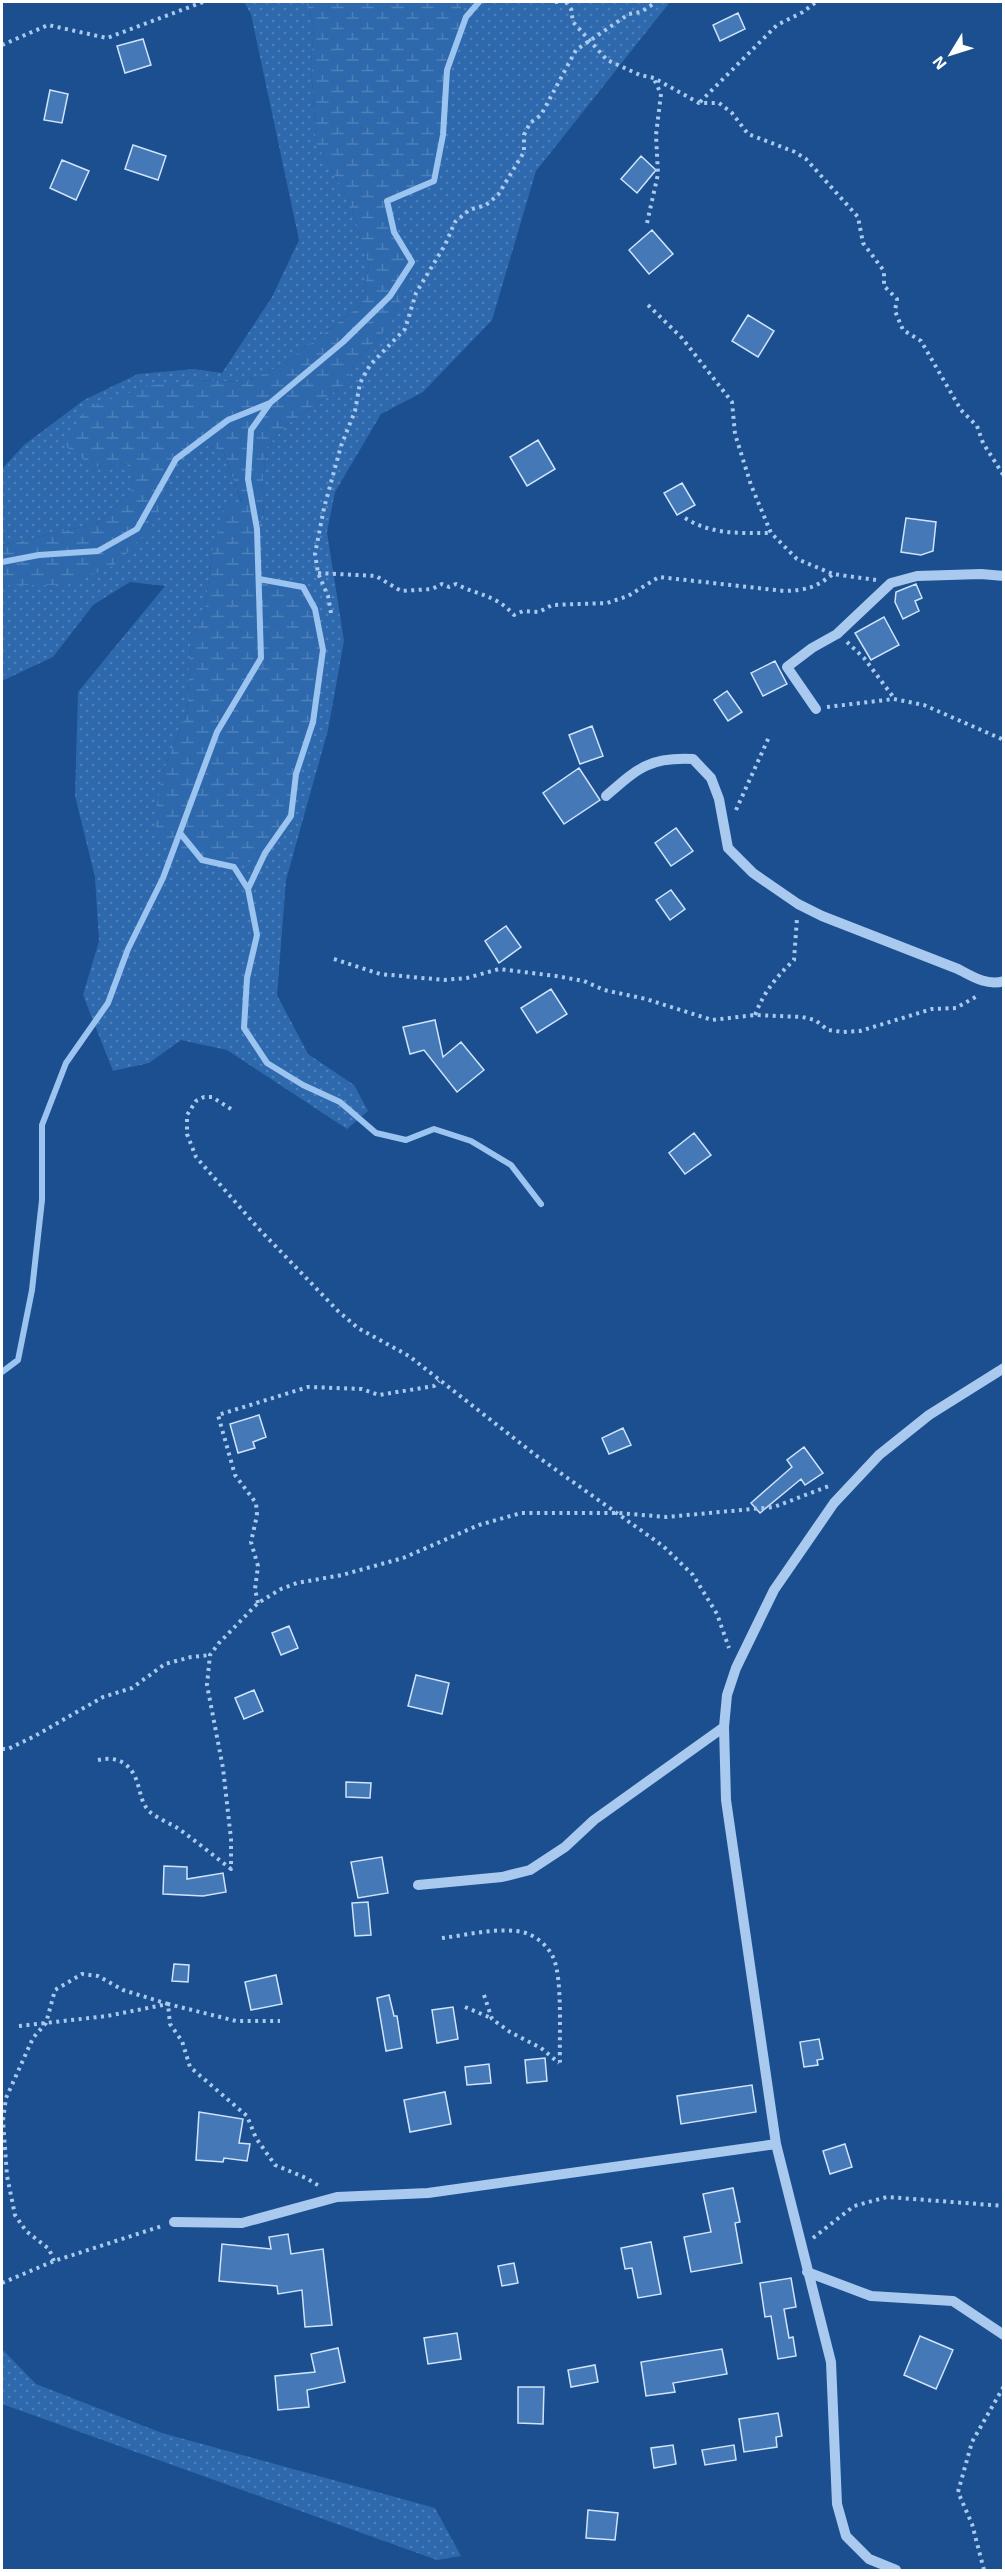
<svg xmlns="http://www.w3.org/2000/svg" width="1005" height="2572" viewBox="0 0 1005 2572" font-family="'Exo 2',sans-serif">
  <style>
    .grass { fill: url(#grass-dots) }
    .wetland { fill: url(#wetland-marsh) }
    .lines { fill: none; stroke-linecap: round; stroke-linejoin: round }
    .stream { stroke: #9cc4f0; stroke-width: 6 }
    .building { fill: #4478b7; stroke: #cfe3fa; stroke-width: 1.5 }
    .path { stroke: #a9c9ee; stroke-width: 4; stroke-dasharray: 3 4.5; stroke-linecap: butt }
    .minor { stroke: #a9c9ee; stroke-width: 10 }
  </style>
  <defs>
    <pattern id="grass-dots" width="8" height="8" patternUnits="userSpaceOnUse" patternTransform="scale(1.5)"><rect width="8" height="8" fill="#2e69ad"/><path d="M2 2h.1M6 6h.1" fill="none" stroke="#4d80b9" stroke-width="1.8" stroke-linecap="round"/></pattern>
    <pattern id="wetland-marsh" width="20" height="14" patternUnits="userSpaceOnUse" patternTransform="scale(1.5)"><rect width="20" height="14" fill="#2e69ad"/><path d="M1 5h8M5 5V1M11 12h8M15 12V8" fill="none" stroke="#4d80b9"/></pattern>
  </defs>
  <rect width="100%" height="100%" fill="#1b4f8f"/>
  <path class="grass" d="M 244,2 L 306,2 L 314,25 L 311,63 L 316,143 L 351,204 L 369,266 L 361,305 L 284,364 L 246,382 L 192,380 L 94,467 L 134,464 L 131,492 L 99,523 L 2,545 L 2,469 L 24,445 L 84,400 L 138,374 L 194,369 L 222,373 L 272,297 L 299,240 L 251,14 Z
    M 458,2 L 670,2 L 536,171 L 492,320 L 423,392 L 381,414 L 335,492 L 327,532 L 344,641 L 328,730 L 286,880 L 277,995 L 308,1054 L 354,1085 L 368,1111 L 347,1129 L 227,1050 L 181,1040 L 149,1063 L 113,1071 L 83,995 L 99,941 L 95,877 L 75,796 L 78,692 L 165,586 L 130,582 L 93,605 L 53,657 L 2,681 L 2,585 L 67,585 L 164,500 L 176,459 L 196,442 L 223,451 L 242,504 L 224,506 L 212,555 L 205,610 L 191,642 L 187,712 L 163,772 L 186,858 L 202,860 L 291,816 L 296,774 L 313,722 L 259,579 L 257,529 L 264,517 L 262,494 L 266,448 L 286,425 L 344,385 L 355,363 L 388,327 L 405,292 L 412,262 L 394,232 L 387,201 L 434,180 L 443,135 L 447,70 L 466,17 Z
    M 2,2349 L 36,2384 L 162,2433 L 435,2508 L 461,2556 L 437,2560 L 2,2404 Z"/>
  <path class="wetland" d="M 306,2 L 458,2 L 466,17 L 447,71 L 443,135 L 434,181 L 387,201 L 394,232 L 412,262 L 405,292 L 388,327 L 355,363 L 344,385 L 286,425 L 266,448 L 262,494 L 264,517 L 257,529 L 259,579 L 303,587 L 315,609 L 323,650 L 313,722 L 296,774 L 291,816 L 265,853 L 234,867 L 186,858 L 161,839 L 154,821 L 163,772 L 187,712 L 191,642 L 205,610 L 212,555 L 224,505 L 242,503 L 223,451 L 196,442 L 176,459 L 164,500 L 149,532 L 113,566 L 67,585 L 2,585 L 2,545 L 99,523 L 131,492 L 134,464 L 94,467 L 65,446 L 86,408 L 148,386 L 192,380 L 246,382 L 284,364 L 361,305 L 369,266 L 351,204 L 316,143 L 311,63 L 314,25 Z"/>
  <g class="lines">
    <path class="stream" d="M 2,562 L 39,555 L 98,551 L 137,529 L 176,459 L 228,420 L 270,403
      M 180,833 L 202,860 L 234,867 L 248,889 L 257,935 L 247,978 L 244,1028 L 267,1063 L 303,1085 L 340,1102 L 376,1133 L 406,1140 L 434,1129 L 471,1141 L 511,1165 L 541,1204
      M 248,889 L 265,853 L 291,816 L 296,774 L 313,722 L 323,650 L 315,609 L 303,587 L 259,579
      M 2,1372 L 18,1360 L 32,1290 L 42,1200 L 42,1125 L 66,1063 L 108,1003 L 128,949 L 163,878 L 217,732 L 261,658 L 257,529 L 248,479 L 251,430 L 270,403 L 343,342 L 390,296 L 412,262 L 394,232 L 387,201 L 434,181 L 443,135 L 447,70 L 466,17 L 479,2"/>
  </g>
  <path class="building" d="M 738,13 L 745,29 L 720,41 L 713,25 Z
    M 143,39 L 151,65 L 125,73 L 117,46 Z
    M 50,90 L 68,94 L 62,123 L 44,120 Z
    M 133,145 L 166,156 L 158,180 L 125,169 Z
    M 641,156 L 656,170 L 637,193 L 621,179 Z
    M 62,160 L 89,171 L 76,200 L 50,188 Z
    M 652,230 L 673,254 L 649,274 L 629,250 Z
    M 748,315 L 774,331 L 758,357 L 732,341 Z
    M 538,440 L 555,469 L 527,486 L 510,457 Z
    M 682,483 L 695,505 L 677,515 L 664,493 Z
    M 906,518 L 936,522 L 933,551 L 921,555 L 901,552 Z
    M 916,584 L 922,598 L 915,601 L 919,611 L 903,619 L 895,602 L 896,592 Z
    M 884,617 L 899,645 L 871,660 L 855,633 Z
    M 775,661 L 787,684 L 763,696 L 751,673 Z
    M 727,691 L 742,712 L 728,721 L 714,700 Z
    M 592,726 L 603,756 L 580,764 L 569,735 Z
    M 579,768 L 600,800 L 564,824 L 543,793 Z
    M 676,828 L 693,851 L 671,866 L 655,843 Z
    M 671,890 L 685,909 L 670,920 L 656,900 Z
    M 506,926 L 521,947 L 499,963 L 485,941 Z
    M 551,989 L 567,1014 L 537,1033 L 521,1008 Z
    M 435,1020 L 443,1057 L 461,1042 L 484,1070 L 457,1092 L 424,1050 L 410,1054 L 403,1027 Z
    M 694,1133 L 711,1155 L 685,1174 L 669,1153 Z
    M 259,1415 L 266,1437 L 253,1442 L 255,1448 L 238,1453 L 230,1424 Z
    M 623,1428 L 631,1445 L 609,1454 L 602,1438 Z
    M 804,1447 L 823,1473 L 805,1485 L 801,1479 L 760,1513 L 751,1503 L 792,1467 L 787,1460 Z
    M 289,1626 L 298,1648 L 281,1655 L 272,1633 Z
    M 416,1675 L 449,1683 L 442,1714 L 408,1706 Z
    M 254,1690 L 263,1711 L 244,1719 L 235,1698 Z
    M 346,1782 L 371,1783 L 370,1798 L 346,1797 Z
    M 382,1857 L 388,1893 L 358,1898 L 351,1862 Z
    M 164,1866 L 187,1867 L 187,1879 L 223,1873 L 226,1892 L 203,1896 L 163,1894 Z
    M 368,1902 L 371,1935 L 355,1936 L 352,1903 Z
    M 174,1964 L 189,1965 L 188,1982 L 172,1981 Z
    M 276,1975 L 282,2004 L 251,2010 L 245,1982 Z
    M 389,1995 L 394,2016 L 397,2016 L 402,2048 L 386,2051 L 377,1998 Z
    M 453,2007 L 458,2039 L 437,2043 L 432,2010 Z
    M 819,2039 L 823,2059 L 817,2060 L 818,2065 L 804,2067 L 800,2042 Z
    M 545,2058 L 547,2081 L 527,2083 L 525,2060 Z
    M 489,2064 L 491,2083 L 467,2085 L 465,2067 Z
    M 752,2085 L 756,2112 L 681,2124 L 677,2096 Z
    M 445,2092 L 451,2124 L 410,2132 L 404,2100 Z
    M 199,2112 L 243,2119 L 239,2143 L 250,2144 L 247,2161 L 224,2158 L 223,2162 L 196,2160 Z
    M 845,2144 L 852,2167 L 830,2174 L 823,2151 Z
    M 733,2188 L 740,2222 L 735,2223 L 742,2263 L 691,2272 L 684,2237 L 711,2232 L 703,2194 Z
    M 288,2234 L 291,2254 L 323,2249 L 332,2325 L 305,2327 L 302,2290 L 278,2294 L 277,2286 L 219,2281 L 222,2244 L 271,2249 L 269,2237 Z
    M 651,2242 L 661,2294 L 638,2298 L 632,2268 L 625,2269 L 621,2248 Z
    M 514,2263 L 518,2283 L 502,2286 L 498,2266 Z
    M 791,2278 L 796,2307 L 784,2309 L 789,2338 L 793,2337 L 796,2356 L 778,2359 L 771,2316 L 765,2317 L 760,2283 Z
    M 457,2333 L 461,2359 L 428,2364 L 424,2338 Z
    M 920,2336 L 953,2350 L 936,2389 L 904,2375 Z
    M 338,2348 L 345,2382 L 307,2390 L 309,2407 L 278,2410 L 275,2376 L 315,2372 L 311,2354 Z
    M 722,2349 L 727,2374 L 673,2383 L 675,2392 L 646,2396 L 641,2362 Z
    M 595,2365 L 598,2382 L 571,2387 L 568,2370 Z
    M 518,2387 L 544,2387 L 543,2424 L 518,2423 Z
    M 778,2413 L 782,2436 L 776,2437 L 777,2447 L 744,2452 L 739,2419 Z
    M 673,2445 L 676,2464 L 654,2468 L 651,2448 Z
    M 734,2445 L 736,2460 L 705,2465 L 702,2450 Z
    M 588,2510 L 618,2513 L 615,2540 L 586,2538 Z"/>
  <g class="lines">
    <path class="path" d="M 555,2 L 559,2
      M 566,2 L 571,9 L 573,22 L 607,60 L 640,75 L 654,78 L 699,103 L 719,103 L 732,113 L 748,134 L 795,152 L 806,159 L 858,217 L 863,243 L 884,271 L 884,286 L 897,299 L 895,311 L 903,330 L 921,341 L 961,410 L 977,426 L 983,443 L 1004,476
      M 2,45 L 48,25 L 107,38 L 203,2
      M 700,102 L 777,25 L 803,12 L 816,2
      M 647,223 L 658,174 L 656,135 L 661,94 L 654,79
      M 648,305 L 682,338 L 732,402 L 735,434 L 751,485 L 771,533 L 797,559 L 833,574 L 876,580
      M 685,518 C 712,535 740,533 771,533
      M 318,573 L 376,576 L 401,591 L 432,589 L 442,584 L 449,587 L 456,584 C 479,596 495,594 514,615 L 523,611 L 539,612 L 552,605 L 607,603 L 628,596 L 659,577 L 784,591 C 807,590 815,588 833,574
      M 331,613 L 328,596 L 318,573 L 315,554 L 324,508 L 341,446 L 355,411 L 360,383 L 370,365 L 405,329 L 416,293 L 445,245 L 455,222 L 469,210 L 486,205 L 498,195 L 524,152 L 524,135 L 530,123 L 541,115 L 576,50 L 629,14 L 641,12 L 656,2
      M 847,642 L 864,658 L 894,698
      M 827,707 L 894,699 L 924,705 L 1004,740
      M 736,810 L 769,737
      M 334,959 L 380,974 L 444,980 L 467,978 L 499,969 L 556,976 L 584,981 L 604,990 L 646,999 L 712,1020 L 755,1015 L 802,1017 L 815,1020 L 828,1030 L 843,1032 L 860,1031 L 932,1009 L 956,1008 L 979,995
      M 755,1015 C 764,992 776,977 794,960 L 797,918
      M 231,1109 L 212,1097 L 204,1097 L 196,1101 L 187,1115 L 187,1134 L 196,1157 L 258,1228 L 338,1311 L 358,1328 L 409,1356 L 538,1457 L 663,1546 L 693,1575 L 717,1614 L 729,1648
      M 258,1603 L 255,1589 L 258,1566 L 251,1542 L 257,1515 L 256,1503 L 235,1475 L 218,1415 L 308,1387 L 362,1389 L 379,1395 L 434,1386 L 439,1381
      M 2,1749 L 8,1749 L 33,1737 L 103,1697 L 132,1688 L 165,1664 L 191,1657 L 210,1655
      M 98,1760 C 107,1758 117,1758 125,1764 C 143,1778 136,1799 150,1812 C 158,1819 170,1823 179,1829 C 197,1842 214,1856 231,1869 L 231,1839 L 223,1768 L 207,1685 L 210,1655 L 219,1643 L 258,1603 L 281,1589 L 297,1583 L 342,1575 L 403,1558 L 479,1525 L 521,1513 L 619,1513 L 666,1517 L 774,1507 L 829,1486
      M 442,1938 C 468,1935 501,1926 526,1933 C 537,1937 548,1946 553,1957 C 563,1978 559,2038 560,2063
      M 484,1995 L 492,2019 L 510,2032 L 541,2048 L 559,2063
      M 465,2007 L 491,2018
      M 19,2026 L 107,2016 L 168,2004 L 236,2021 L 280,2021
      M 813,2238 L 854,2206 L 887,2197 L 1004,2206
      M 54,2261 L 49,2249 L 26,2231 L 15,2215 L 7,2176 L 3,2120 L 6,2098 L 33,2038 L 46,2023 L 55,1990 L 82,1974 L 98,1976 L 123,1990 L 168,2004 L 170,2024 L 182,2041 L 190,2067 L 247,2116 L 256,2138 L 275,2165 L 306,2178 L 321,2187
      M 2,2283 L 54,2261 L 162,2226
      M 984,2570 L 972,2524 L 958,2492 L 972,2442 L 1004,2386"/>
    <path class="minor" d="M 816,709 L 787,667 L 812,648 L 837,634 L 891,583 L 917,576 L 981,574 L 1004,576
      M 606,796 C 638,768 649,757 693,759 L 711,778 L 719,799 L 728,848 L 753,873 L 798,904 L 822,916 L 958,969 C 973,977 987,986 1004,981
      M 418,1885 L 502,1877 L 530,1870 L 565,1847 L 594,1820 L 724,1727
      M 174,2222 L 242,2223 L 337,2197 L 428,2193 L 776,2144
      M 807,2272 L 871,2296 L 953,2301 L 1004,2335
      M 896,2570 L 869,2559 L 846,2536 L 837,2504 L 831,2362 L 776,2144 L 726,1800 L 724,1727 L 727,1695 L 736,1668 L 774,1590 L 834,1503 L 879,1455 L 929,1415 L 1004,1368"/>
  </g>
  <rect width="1005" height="2572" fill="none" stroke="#ffffff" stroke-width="6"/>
  <g transform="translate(951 54) rotate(232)" stroke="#1b4f8f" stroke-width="4.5" paint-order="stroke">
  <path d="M0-4.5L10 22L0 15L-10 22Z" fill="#ffffff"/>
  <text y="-9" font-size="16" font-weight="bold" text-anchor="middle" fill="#ffffff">N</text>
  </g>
</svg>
